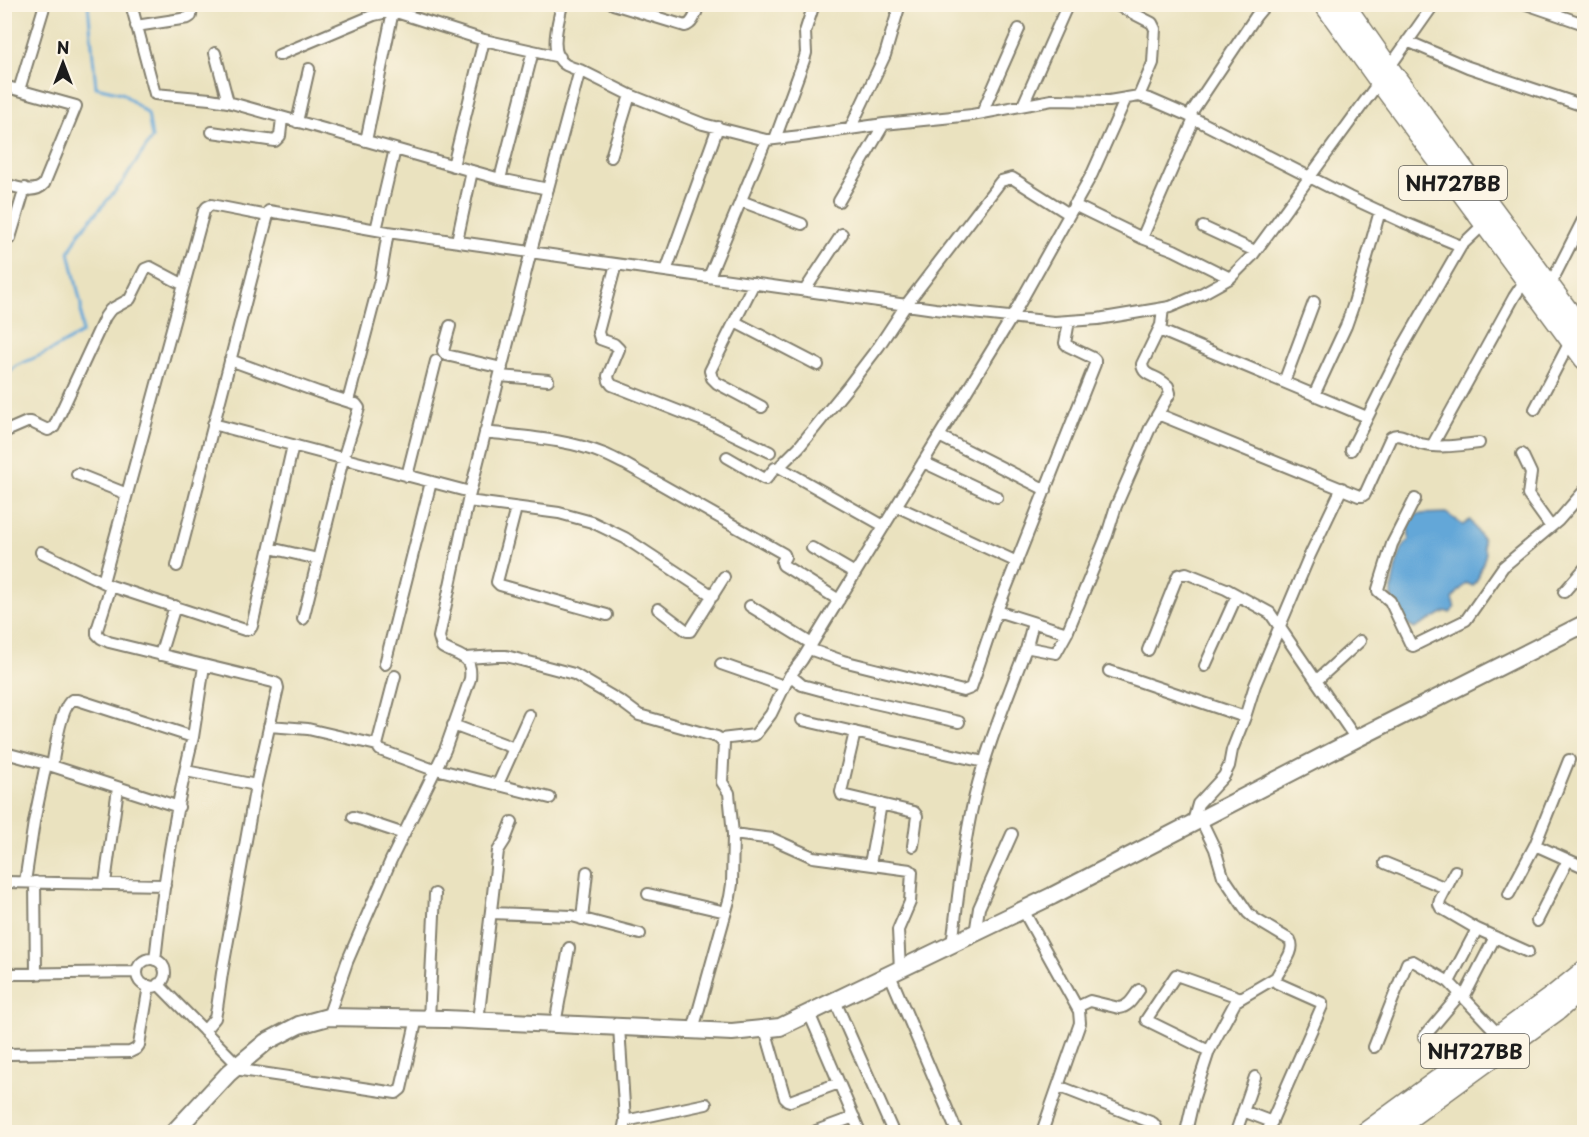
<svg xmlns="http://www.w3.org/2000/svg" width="1589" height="1137" viewBox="0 0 1589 1137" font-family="'Playpen Sans',sans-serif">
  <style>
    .water { fill: #64a7d8; stroke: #40627a; stroke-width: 1.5 }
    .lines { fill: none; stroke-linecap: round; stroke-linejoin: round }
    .stream { stroke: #64a7d8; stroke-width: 3 }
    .minor-casing { stroke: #837f6e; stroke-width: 14 }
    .secondary-casing { stroke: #837f6e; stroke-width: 20 }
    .trunk-casing { stroke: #837f6e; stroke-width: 21 }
    .minor { stroke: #fff; stroke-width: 10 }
    .secondary { stroke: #fff; stroke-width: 16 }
    .trunk { stroke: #fff; stroke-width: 18 }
    .labels { text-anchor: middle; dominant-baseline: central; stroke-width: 4.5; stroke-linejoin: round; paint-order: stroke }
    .shield { fill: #fcf5e5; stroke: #5f5d58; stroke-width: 1.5 }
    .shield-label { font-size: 20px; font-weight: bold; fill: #1c1c1c }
  </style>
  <rect width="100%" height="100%" fill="#fcf5e5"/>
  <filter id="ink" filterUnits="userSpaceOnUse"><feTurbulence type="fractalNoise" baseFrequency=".0167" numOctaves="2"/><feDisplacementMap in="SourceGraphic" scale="12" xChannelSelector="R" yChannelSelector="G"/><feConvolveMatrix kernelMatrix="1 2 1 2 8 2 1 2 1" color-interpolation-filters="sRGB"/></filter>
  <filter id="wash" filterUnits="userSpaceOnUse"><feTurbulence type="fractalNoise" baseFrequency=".008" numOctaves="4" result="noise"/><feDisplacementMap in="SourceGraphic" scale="24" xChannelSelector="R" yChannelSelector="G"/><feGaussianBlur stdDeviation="1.35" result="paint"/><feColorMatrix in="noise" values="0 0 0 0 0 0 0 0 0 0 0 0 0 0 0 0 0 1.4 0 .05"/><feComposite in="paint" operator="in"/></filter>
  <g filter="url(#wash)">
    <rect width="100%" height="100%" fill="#eae2bf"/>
    <path class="water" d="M 1446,513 L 1463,525 L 1470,520 L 1483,540 L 1483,547 L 1486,553 L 1478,578 L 1473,586 L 1466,583 L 1452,599 L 1455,608 L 1450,613 L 1446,611 L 1414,629 C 1408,623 1396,616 1394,608 C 1388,592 1397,551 1409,540 L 1408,522 L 1418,514 Z"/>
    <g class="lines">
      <path class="stream" d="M 4,378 L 16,366 L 50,351 L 82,333 L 81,304 L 69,252 L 80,232 L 122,183 L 152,138 L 148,114 L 122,93 L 96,87 L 88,4"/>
    </g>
  </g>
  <g filter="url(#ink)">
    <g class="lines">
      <g class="minor-casing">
        <path id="minor" d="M 131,4 L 155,94 L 210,99 L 228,102 L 395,149
          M 613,4 L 685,26 C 694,24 696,12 699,4
          M 1115,4 L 1152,23 L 1155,29 L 1153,63 L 1139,96
          M 1266,4 L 1256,16 L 1189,116 L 1349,197 L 1403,222 L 1461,246 L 1484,224
          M 1526,4 L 1584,24
          M 136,26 L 188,18 L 191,16 L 192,4
          M 1407,41 L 1468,67 L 1584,106
          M 215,53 L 228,102
          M 279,55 L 374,15 L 393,11 L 484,40 L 560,57
          M 580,70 L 630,95 L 703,124 L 766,140 L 801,136 L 884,124 L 972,115 L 1052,100 L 1109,101 L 1139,96 L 1152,100 L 1189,116
          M 4,86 L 76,106 L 44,184 C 34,195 17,187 4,184
          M 19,90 L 45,4
          M 1023,105 L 1067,6
          M 982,113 L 1019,29
          M 297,122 L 309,69
          M 850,129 L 885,55 L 900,4
          M 212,132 L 275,141 L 280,136 L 282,118
          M 775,139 L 804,60 L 806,53 L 805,32 L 814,4
          M 366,141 L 393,11
          M 611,157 L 630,95
          M 453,166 L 484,40
          M 500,179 L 533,51
          M 741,201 L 802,224
          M 839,201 L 884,124
          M 1074,205 L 1142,238 L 1174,250 L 1230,278
          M 1203,227 L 1255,251
          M 376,230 L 395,149 L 500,179 L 548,189
          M 10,238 L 25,188
          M 1142,238 L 1194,119
          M 457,241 L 472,171
          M 616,264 L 598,332 L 600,339 L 614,344 L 619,349 L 608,376 L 609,381 L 612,385 L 714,425 L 770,452
          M 666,271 L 718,127
          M 709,277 L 766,140
          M 754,283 L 710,371 L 712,378 L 717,383 L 762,407
          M 1550,285 L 1584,218
          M 805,290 L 842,234
          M 735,322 L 818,365
          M 450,326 L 443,351 L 446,355 L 502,368
          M 1159,330 L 1367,417
          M 230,360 L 318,392 L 356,404 L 359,408 L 343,459 L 303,619
          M 500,376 L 548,380
          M 1284,382 L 1314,302
          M 1314,395 L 1346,326 L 1354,303 L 1380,211
          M 348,401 L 380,280 L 388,232
          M 1535,409 L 1571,340
          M 1158,414 L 1359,496 L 1362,496 L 1365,494 L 1391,437 C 1400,431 1411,441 1421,444 C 1440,449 1460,445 1479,443
          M 213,424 L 470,492
          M 4,432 L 27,422 L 31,422 L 48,430 L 54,427 L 105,317 L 110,310 L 130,299 L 145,269 L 150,267 L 184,285
          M 485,432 C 525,437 567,439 604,454 C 612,457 618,461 625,464 L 784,554 L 785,557 L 782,562 L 783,565 L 839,600
          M 939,436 L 1046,490
          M 1432,446 L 1514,297 L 1526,279
          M 1351,450 L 1401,350 L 1461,246
          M 1522,454 L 1531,473 L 1528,495 L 1551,527
          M 727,457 L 763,478 L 766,479 L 775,468 L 779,467 L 884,526
          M 923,462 L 997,497
          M 779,467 L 799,447 L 847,388 L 879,346 L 906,305 L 1001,181 L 1012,178 L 1017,181 L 1069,214
          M 77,474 L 127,494
          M 407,476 L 436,361
          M 1415,499 L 1392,544 L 1378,589 L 1378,591 L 1390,601 L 1411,645 L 1413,646 L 1466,620 L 1503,567 L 1558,521 L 1584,491
          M 468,501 L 559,513 L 592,522 L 625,538 L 713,596
          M 896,506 L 1017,562
          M 516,508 L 497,582 L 500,585 L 607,615
          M 270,548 L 318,559
          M 812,548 L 855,573
          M 41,552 L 111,586 L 97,630 L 97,634 L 101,638 L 109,642 L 273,682 L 277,684 L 278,688 L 256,785 L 222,973 L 217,1008 L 215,1018 L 204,1031
          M 177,566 L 269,211 L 388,232 L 935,309 L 1054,322 L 1098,319 L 1170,307 L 1201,294 L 1230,278 L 1252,256 L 1379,82 L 1434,4
          M 103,582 L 204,211 L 207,207 L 211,205 L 268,216
          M 111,586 L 245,630 L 250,629 L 252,626 L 293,445
          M 1564,592 L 1584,569
          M 750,606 L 812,644
          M 658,609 L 687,631 L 690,631 L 724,577
          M 997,611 L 1067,633 L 1107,535 L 1116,506 L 1151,426 L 1170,393 L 1168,386 C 1168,386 1161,380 1160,380 C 1152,375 1143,375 1142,364 L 1161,325 L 1163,308
          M 809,649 L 843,661 L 963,691 L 971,688 L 997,611 L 1095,364 L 1095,360 L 1093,358 L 1068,346 L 1065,343 L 1069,321
          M 1026,650 L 1033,623
          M 1148,650 L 1178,575 L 1186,573 L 1226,589 L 1270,613 L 1356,739
          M 160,655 L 175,606
          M 466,658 L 497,656 L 506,656 L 574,674 L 623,703 L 639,715 L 717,737 L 724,743 L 722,782 L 729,793 L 733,834 L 732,884 L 730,897 L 693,1030
          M 385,664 L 431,482
          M 721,664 L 784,686
          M 1205,666 L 1237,595
          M 1109,671 L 1245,717
          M 790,675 L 802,685 L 839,695 L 959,722
          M 395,676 L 377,745 L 380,750 L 434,770
          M 1316,681 L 1360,641
          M 802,720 L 984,762
          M 453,725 L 514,748
          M 269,726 L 308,729 L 377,745
          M 855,732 L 841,792 L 842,795 L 914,812 L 917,816 L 913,846
          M 193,737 L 204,666
          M 721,739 L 755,735 L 771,714 L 789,677 L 802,660 L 1012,317 L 1092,174 L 1126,98
          M 4,756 L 9,754 L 46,764
          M 52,766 C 55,751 60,708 72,700 L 78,700 L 193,737 C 175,810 163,885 155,960
          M 436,769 L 550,798
          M 186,771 L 256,785
          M 498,784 L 529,715
          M 353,817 L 404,834
          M 1201,820 L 1215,849 L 1223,876 L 1248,913 L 1255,919 L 1290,940 C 1297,952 1279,968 1275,980 L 1277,983 L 1322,1003 L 1322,1006 L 1267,1132
          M 1192,825 L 1198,804 L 1224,776 L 1229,766 L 1232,750 L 1245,717 L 1255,685 L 1309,557 L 1342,488
          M 733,834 L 773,839 L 813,857 L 910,870 L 912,872 L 910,902 L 898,930 L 900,970
          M 1535,845 L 1584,867
          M 1385,863 L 1446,888
          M 870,864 L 881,804
          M 1455,871 L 1440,900 L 1439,904 L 1441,908 L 1477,929 L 1528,952
          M 4,882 L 165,885
          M 25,882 L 34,822 L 46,764 L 179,807
          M 35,882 L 36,974
          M 105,883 L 118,788
          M 648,894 L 726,912
          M 1509,894 L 1535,845 L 1569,760
          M 1023,910 L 1079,1011 L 1080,1023 L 1042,1132
          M 491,913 L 572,916 L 640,934
          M 582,919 L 587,872
          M 1537,921 L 1568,860
          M 975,934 L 979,908 L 1012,834
          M 952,945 C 958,899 962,853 972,808 C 984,754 1005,703 1025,651 L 1027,649 L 1030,648 L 1056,653 L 1067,633
          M137 973a14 14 0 1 1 28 0a14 14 0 1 1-28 0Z
          M 4,974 L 137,972
          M 890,975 L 957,1132
          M 1449,982 L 1477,929
          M 158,984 L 238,1065
          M 1464,997 L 1495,937
          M 835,1001 L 893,1132
          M 1077,1007 L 1090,1001 L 1119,1008 C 1129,1007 1133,998 1139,990
          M 809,1013 L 860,1132
          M 328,1017 L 347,962 L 391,860 L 445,750 L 470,679 C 473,654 458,657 442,647 L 439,637 L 468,501 L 531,251 L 580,70 C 575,69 570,67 566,65 C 547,54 559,21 562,4
          M 429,1019 L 435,894
          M 478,1021 L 498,851 L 505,840 L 512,822
          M 555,1024 L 569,948
          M 619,1027 L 625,1121 L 623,1132
          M 765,1029 L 785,1098 L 787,1100 L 790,1101 L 839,1083
          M 1424,1037 L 1461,993
          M 1374,1047 L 1407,963 L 1413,961 L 1449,982 L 1498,1034
          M 1209,1051 L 1146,1020 L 1176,975 L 1241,998
          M 4,1053 L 9,1054 L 130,1052 L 136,1049 L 139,1045 L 149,986
          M 234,1069 L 396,1093 L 401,1089 L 417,1018
          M 1058,1086 L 1153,1123 L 1156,1127 L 1156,1132
          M 1243,1111 L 1272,1122
          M 625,1121 L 706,1104
          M 816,1131 L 854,1117
          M 1186,1132 L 1194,1097 L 1209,1051 L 1236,1001 L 1275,978
          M 1236,1132 L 1255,1077"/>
      </g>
      <g class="secondary-casing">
        <path id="secondary" d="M 174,1132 L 229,1073 L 266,1042 L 299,1025 L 328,1017 L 445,1019 L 732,1032 L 780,1027 L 1052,896 L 1356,739 L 1584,624"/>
      </g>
      <g class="trunk-casing">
        <path id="trunk" d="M 1323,4 L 1379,82 L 1584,360
          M 1345,4 L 1389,67 L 1584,331
          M 1365,1132 L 1553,995 L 1584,970
          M 1391,1132 L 1559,1010 L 1584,987"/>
      </g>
      <use href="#minor" class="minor"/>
      <use href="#secondary" class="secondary"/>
      <use href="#trunk" class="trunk"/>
    </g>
  </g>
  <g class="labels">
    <g class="shield">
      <rect x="1399" y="166" width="108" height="34" rx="4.5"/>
      <rect x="1421" y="1034" width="108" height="34" rx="4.5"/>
    </g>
    <g class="shield-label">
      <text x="1453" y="183">NH727BB</text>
      <text x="1475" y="1051">NH727BB</text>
    </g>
  </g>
  <rect width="1589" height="1137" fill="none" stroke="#fcf5e5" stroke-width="24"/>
  <g transform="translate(63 63)" stroke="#fcf5e5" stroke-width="4.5" paint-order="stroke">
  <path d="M0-4.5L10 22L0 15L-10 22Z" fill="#1c1c1c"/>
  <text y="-9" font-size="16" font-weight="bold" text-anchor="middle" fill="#1c1c1c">N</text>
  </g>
</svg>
